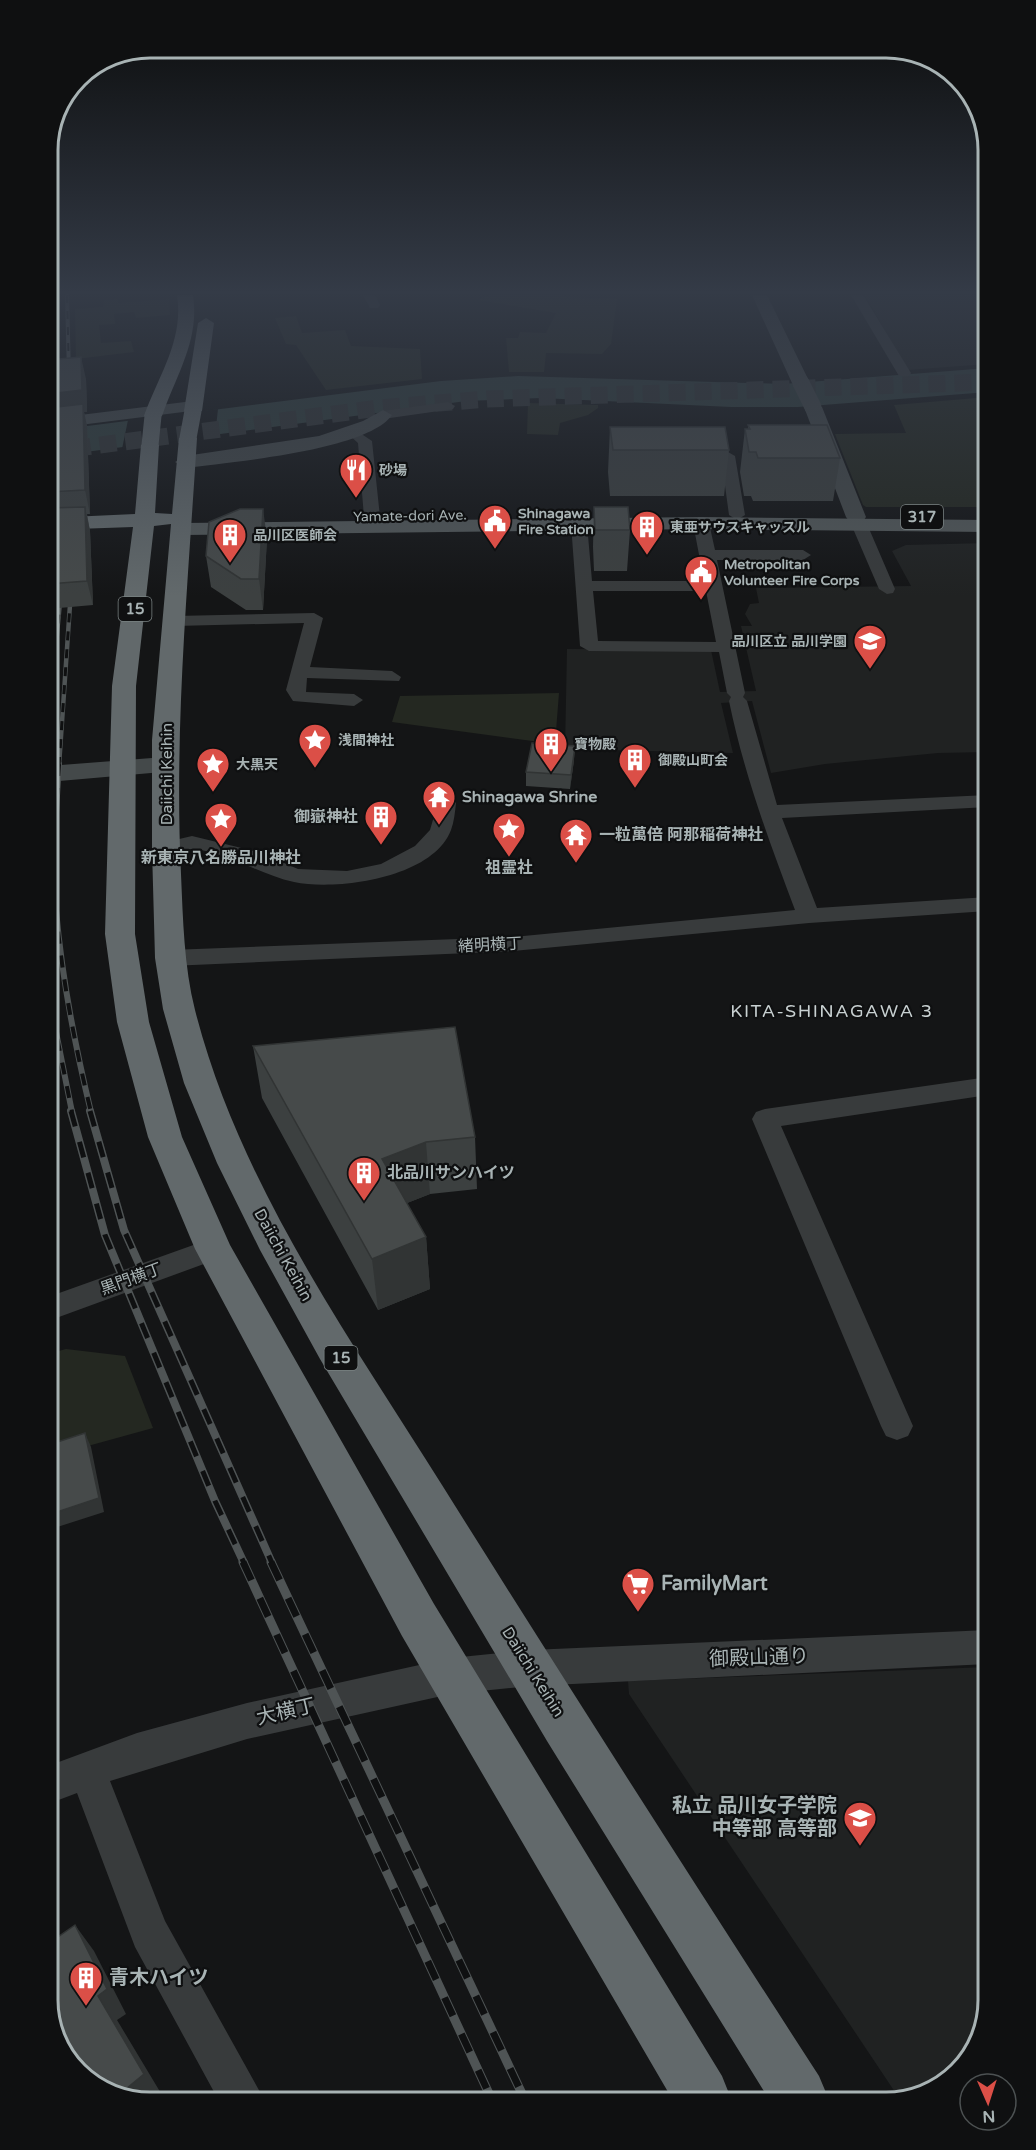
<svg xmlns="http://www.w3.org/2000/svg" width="1036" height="2150" viewBox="0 0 1036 2150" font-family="'Varela Round','Noto Sans JP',sans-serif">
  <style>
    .built { fill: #202222 }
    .green { fill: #242821 }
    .water { fill: #313f3d }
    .pier { fill: #141516 }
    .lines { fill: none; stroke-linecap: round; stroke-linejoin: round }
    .highway-tunnel { stroke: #323536; stroke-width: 17; stroke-dasharray: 17 9; stroke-linecap: butt }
    .street { fill: #383b3c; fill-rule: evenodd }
    .secondary { fill: #44494a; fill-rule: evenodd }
    .primary { fill: #525859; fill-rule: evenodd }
    .highway { fill: #62696b; fill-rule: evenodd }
    .rail-far4-casing { stroke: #4f5455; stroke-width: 4 }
    .rail-far3-casing { stroke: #4f5455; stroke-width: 4.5 }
    .rail-far2-casing { stroke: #4f5455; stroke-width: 6 }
    .rail-far1-casing { stroke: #4f5455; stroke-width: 8 }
    .rail-casing { stroke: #4f5455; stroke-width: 9 }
    .rail-far4 { stroke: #0f1011; stroke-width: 2; stroke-dasharray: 8; stroke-linecap: butt }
    .rail-far3 { stroke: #0f1011; stroke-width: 3; stroke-dasharray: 9; stroke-linecap: butt }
    .rail-far2 { stroke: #0f1011; stroke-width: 4; stroke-dasharray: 12; stroke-linecap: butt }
    .rail-far1 { stroke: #0f1011; stroke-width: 5; stroke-dasharray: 16; stroke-linecap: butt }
    .rail { stroke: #0f1011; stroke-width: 7; stroke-dasharray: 20; stroke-linecap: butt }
    .secondary-bridge { stroke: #44494a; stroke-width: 17 }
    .highway-bridge { stroke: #62696b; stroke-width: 17 }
    .wall { fill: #3c4040 }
    .shaded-wall { fill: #313434 }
    .building { fill: #464a4a; stroke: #313434; stroke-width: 1.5 }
    .labels { text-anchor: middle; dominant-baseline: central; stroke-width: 4.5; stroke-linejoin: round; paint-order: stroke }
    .far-poi-label { font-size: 14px; font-weight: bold; fill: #a8b3b4; stroke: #0f1011; text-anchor: start }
    .far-street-label { font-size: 14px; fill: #a8b3b4; stroke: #0f1011 }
    .shield { fill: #0f1011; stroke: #7a8283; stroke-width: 1.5 }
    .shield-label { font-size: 15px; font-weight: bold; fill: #a8b3b4 }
    .street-label { font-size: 16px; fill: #a8b3b4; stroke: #0f1011 }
    .poi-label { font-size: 16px; font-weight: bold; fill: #a8b3b4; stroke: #0f1011; text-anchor: start }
    .neighbourhood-label { font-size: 18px; letter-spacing: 1.5px; fill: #c8d0d1; stroke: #0f1011 }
    .near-poi-label { font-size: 20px; font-weight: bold; fill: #a8b3b4; stroke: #0f1011; text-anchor: start }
    .near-street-label { font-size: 20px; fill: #a8b3b4; stroke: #0f1011 }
    .rim { fill: none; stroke: #a8b3b4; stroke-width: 3 }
  </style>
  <rect width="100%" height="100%" fill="#141516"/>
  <path class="built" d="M 865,295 L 988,295 L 988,364 L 907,370 Z
    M 988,543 L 988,752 L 938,753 L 825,764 L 771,773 L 752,701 L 721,703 L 733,753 L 565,749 L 567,649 L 711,650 L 720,692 L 756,691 L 741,626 L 752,626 L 745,614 L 750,604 L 759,603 L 756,588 L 911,586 L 892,551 L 906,545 Z
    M 988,1667 L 988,2000 L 971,2057 L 924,2094 L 897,2095 L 629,1694 L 628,1681 Z"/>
  <path class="green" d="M 489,295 L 564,295 L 565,297 L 617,299 L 611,344 L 602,354 L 546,353 L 544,372 L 509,372 L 506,338 L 518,338 L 520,332 L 546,333 L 556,313 L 478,300 Z
    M 117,299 L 118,303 L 169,299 L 170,315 L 136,318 L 134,312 L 114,314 L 115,324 L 99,325 L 101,343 L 131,341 L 134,352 L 76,359 L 75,309 L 103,307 L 104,300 Z
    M 296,316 L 302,333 L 345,330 L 351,346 L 420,349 L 422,379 L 326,390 L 296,345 L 286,344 L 275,318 Z
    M 988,397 L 988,507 L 866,507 L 863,505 L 835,434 L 906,433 L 894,405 Z
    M 528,403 L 598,405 L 598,408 L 588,415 L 560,423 L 558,435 L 527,434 Z
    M 559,693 L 555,744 L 392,722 L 400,696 Z
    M 66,1349 L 125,1356 L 153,1428 L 48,1457 L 48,1354 Z"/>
  <path class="water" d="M 988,368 L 988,392 L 798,407 L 731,407 L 541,398 L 466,401 L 48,457 L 48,431 L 441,381 L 518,376 L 783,384 Z"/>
  <path class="pier" d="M 218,409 L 215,436 L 122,449 L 128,420 Z"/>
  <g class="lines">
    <path class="highway-tunnel" d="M 48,452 L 379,408 L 487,399 L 988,382"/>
    <path class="street" d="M 363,295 L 375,295 L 380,305 L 378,308 L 370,308 Z
      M 851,295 L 863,295 L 911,373 L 909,376 L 899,376 Z
      M 448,402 L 455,406 L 453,409 L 383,419 L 376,415 L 383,411 Z
      M 354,429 L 372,441 L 380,517 L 372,522 L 364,517 L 358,443 L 347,433 Z
      M 728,452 L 735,456 L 745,515 L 737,520 L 729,515 L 721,456 Z
      M 856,512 L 864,517 L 895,589 L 893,593 L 887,594 L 879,589 L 848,517 Z
      M 701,518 L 709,523 L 715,550 L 803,550 L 811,555 L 803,560 L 717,560 L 745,693 L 743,697 L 747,701 L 777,805 L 988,795 L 988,807 L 782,818 L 817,908 L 988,897 L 988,911 L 809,923 L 513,951 L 170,966 L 162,963 L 158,958 L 162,953 L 170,950 L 513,937 L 795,910 C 769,841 744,774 729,701 L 731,697 L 727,693 L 719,652 L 589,651 L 580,646 L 571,524 L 573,521 L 579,519 L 587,524 L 592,581 L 704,581 L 693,523 ZM 593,591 L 706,591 L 716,642 L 598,641 Z
      M 314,613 L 323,618 L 310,667 L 392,671 L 401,677 L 399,681 L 307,678 L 306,692 L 354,694 L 363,700 L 354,706 L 293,701 L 286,690 L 304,623 L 175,626 L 166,621 L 175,616 Z
      M 446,797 L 453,799 L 456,803 C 455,812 454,822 451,830 C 433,878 337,891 294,882 C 260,875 230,853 194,849 C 182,848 171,857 158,854 L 155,849 L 158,844 L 192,836 L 258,852 L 298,869 L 347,871 L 381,864 L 415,846 L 430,830 L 439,799 Z
      M 988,1077 L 988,1095 L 781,1126 L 913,1426 L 908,1436 L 897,1440 L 886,1436 L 881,1426 L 752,1119 L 756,1112 L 765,1109 Z
      M 213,1238 L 223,1241 L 227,1249 L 223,1257 L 48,1321 L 48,1297 Z
      M 988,1630 L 988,1664 L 531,1686 L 451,1694 L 247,1739 L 110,1781 L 165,1921 L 265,2101 L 219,2101 L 135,1947 L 77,1793 L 48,1804 L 48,1766 L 137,1733 L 247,1703 L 451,1658 L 531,1650 Z"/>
    <path class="secondary" d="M 752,295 L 767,295 L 810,383 L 807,387 L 801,388 L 792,383 Z
      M 193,401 L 202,406 L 199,410 L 48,429 L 48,419 Z
      M 813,402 L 822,407 L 866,517 L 863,521 L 849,521 L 846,517 L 804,407 Z
      M 383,410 L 392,415 C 367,451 229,462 185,468 L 175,462 L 185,456 L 319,436 L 363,421 Z
      M 165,757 L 174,759 L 178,765 L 174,771 L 48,782 L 48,766 Z"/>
    <path class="primary" d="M 701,517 L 988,520 L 988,532 L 701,529 L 183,535 L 176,533 L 173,529 L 176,525 L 183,523 Z"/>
    <path class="highway" d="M 177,295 L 193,295 C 200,340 176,375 162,416 L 153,421 L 144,416 C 159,375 184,340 177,295 Z
      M 206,318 L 214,323 L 202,411 L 193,416 L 184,411 L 198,323 Z
      M 188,432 L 197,438 C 188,584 174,729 181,874 C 183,920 184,966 195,1010 C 239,1183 348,1335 442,1485 C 566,1683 692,1880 819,2076 L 827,2095 L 767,2096 L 547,1741 L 320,1359 L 260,1250 L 217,1163 L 184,1083 L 163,1009 L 155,958 L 152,849 L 152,740 L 171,524 L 154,526 L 136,686 L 135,934 L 149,1022 L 182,1137 L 230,1245 L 434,1604 L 722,2076 L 730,2096 L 671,2097 L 402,1636 L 195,1249 L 148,1137 L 117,1022 L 105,934 L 112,686 L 133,527 L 48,530 L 48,518 L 135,514 L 141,445 L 150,439 L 159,445 L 155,513 L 172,514 L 179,438 Z"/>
    <g class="rail-far4-casing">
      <path id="rail-far4" d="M 67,295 L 69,374"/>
    </g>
    <g class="rail-far3-casing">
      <path id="rail-far3" d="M 48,731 L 61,591
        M 59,766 L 71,590"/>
    </g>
    <g class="rail-far2-casing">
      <path id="rail-far2" d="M 59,764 C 56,812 52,862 56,910 C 62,979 75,1046 91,1112
        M 48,992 L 72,1112"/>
    </g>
    <g class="rail-far1-casing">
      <path id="rail-far1" d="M 71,1111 L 105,1235 L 215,1501 L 244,1563
        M 90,1111 L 124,1230 L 272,1563"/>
    </g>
    <g class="rail-casing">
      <path id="rail" d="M 243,1562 L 491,2098
        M 271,1562 L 524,2098"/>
    </g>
    <use href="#rail-far4" class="rail-far4"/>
    <use href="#rail-far3" class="rail-far3"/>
    <use href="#rail-far2" class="rail-far2"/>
    <use href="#rail-far1" class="rail-far1"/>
    <use href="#rail" class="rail"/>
    <path class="secondary-bridge" d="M 801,383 L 813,407"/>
    <path class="highway-bridge" d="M 188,438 L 193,411
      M 150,445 L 153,416"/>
  </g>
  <path class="wall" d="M 48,360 L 86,379 L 87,412 L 84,412 L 87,426 L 90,514 L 87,514 L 90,531 L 93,605 L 48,609 Z
    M 748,425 L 840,458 L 833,501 L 753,501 L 751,496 L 744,496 L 740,472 L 745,429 L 748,429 Z
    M 610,427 L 729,450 L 724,496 L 610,496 L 608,472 Z
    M 594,507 L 630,530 L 627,571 L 594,571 L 593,547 Z
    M 267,538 L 263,610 L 246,610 L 211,587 L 206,556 Z
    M 574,760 L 570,789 L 526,786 L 526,772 Z
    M 253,1046 L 475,1137 L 477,1189 L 430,1194 L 407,1203 L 426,1237 L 430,1289 L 378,1310 L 262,1098 Z"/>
  <path class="shaded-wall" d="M 81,357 L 86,379 L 87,412 L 84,412 L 87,426 L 90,514 L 85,490 L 48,417 L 48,394 Z
    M 85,507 L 90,531 L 93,605 L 87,581 Z
    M 263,509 L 267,538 L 263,610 L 259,579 Z
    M 575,746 L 574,760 L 570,789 L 571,775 Z
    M 426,1142 L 430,1194 L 387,1211 L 382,1159 Z
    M 426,1237 L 430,1289 L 378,1310 L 372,1259 Z
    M 85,1433 L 91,1447 L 104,1512 L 48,1530 L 48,1515 Z
    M 75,1925 L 94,1951 L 126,2014 L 117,2020 L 162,2095 L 154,2102 L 144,2102 L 121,2093 L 98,1996 Z"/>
  <path class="building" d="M 81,357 L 82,390 L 48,394 L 48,360 Z
    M 83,404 L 85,490 L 48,492 L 48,408 Z
    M 748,425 L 827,425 L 840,458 L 758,458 L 756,452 L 749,452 L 745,429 L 750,429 Z
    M 610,427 L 725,427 L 729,450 L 613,450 Z
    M 85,507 L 87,581 L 48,584 L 48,508 Z
    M 594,507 L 628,507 L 630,530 L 595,530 Z
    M 240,509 L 263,509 L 259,579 L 241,579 L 206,556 L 209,522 Z
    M 532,743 L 575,746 L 571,775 L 526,772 Z
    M 455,1027 L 475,1137 L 426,1142 L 382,1159 L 426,1237 L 372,1259 L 253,1046 Z
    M 85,1433 L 99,1498 L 48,1515 L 48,1445 Z
    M 75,1925 L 107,1989 L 98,1996 L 144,2074 L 121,2093 L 88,2081 L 56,2038 L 48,2000 L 48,1944 Z"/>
  <linearGradient id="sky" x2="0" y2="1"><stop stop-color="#0b0c0c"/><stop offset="0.49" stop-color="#343b47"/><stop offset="1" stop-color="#343b47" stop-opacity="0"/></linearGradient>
  <rect width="1036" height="596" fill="url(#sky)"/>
  <defs>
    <g id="restaurant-pin" transform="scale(1.725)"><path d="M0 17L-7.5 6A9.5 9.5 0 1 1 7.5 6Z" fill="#db4f47" stroke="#0f1011"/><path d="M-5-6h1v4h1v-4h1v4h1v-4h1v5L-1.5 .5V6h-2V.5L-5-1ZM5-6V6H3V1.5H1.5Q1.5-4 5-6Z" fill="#fff"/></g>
    <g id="civic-pin" transform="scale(1.725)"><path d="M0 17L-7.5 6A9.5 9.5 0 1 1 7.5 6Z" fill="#db4f47" stroke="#0f1011"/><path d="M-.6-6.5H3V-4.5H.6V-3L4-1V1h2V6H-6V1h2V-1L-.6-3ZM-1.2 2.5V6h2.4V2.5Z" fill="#fff"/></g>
    <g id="building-pin" transform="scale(1.725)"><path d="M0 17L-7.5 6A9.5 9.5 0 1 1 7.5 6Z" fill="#db4f47" stroke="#0f1011"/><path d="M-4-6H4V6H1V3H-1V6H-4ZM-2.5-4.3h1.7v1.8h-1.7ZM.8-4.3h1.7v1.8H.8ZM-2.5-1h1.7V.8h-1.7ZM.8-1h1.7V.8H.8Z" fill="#fff"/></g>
    <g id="school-pin" transform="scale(1.725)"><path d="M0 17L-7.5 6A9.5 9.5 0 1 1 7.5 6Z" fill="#db4f47" stroke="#0f1011"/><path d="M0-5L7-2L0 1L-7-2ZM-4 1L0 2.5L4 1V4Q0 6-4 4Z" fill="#fff"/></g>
    <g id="sight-pin" transform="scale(1.725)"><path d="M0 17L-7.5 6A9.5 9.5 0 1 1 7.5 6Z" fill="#db4f47" stroke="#0f1011"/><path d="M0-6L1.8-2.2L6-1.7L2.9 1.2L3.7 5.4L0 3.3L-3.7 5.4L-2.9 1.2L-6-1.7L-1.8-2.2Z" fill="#fff"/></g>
    <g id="temple-pin" transform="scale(1.725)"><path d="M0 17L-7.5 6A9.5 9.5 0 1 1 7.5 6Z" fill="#db4f47" stroke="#0f1011"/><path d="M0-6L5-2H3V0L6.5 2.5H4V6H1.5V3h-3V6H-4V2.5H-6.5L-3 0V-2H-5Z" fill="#fff"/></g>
    <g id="supermarket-pin" transform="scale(1.725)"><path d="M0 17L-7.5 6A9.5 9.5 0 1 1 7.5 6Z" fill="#db4f47" stroke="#0f1011"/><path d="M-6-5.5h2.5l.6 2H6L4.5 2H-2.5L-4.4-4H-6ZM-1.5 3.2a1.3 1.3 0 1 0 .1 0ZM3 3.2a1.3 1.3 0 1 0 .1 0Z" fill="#fff"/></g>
  </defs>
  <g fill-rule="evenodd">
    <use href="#restaurant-pin" x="356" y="470"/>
    <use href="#civic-pin" x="495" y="521"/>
    <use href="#building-pin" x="647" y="527"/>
    <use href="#building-pin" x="230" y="535"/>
    <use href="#civic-pin" x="701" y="572"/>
    <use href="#school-pin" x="870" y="641"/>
    <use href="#sight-pin" x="315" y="740"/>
    <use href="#building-pin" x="551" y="744"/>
    <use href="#building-pin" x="635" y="760"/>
    <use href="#sight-pin" x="213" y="764"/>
    <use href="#temple-pin" x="439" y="797"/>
    <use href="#building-pin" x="381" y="817"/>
    <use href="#sight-pin" x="221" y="819"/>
    <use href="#sight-pin" x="509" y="829"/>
    <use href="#temple-pin" x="576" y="835"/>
    <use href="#building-pin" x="364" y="1173"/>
    <use href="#supermarket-pin" x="638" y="1584"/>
    <use href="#school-pin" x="860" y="1818"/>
    <use href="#building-pin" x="86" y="1978"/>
  </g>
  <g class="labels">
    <g class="far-poi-label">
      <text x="379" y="470">砂場</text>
      <text x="518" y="513">Shinagawa<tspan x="518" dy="16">Fire Station</tspan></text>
      <text x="670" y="527">東亜サウスキャッスル</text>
      <text x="253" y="535">品川区医師会</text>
      <text x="724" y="564">Metropolitan<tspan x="724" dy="16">Volunteer Fire Corps</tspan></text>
      <text x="847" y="641" text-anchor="end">品川区立 品川学園</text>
      <text x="338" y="740">浅間神社</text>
      <text x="574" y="744">寶物殿</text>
      <text x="658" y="760">御殿山町会</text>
      <text x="236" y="764">大黒天</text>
    </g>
    <g class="far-street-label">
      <text transform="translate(410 516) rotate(-1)">Yamate-dori Ave.</text>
    </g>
    <g class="shield">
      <rect x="901" y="505" width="42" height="24" rx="4.5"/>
      <rect x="118.5" y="597" width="33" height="24" rx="4.5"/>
      <rect x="324.5" y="1346" width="33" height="24" rx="4.5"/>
    </g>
    <g class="shield-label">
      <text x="922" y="517">317</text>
      <text x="135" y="609">15</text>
      <text x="341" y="1358">15</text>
    </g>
    <g class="street-label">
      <text transform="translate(167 774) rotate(-90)">Daiichi Keihin</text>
      <text transform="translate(490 945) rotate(-3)">緒明横丁</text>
      <text transform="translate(283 1255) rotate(61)">Daiichi Keihin</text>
      <text transform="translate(131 1279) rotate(-20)">黒門横丁</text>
      <text transform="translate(533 1672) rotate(58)">Daiichi Keihin</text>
    </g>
    <g class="poi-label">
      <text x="462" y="797">Shinagawa Shrine</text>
      <text x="358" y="817" text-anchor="end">御嶽神社</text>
      <text x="599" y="835">一粒萬倍 阿那稲荷神社</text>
      <text x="221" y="858" text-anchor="middle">新東京八名勝品川神社</text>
      <text x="509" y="868" text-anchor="middle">祖霊社</text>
      <text x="387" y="1173">北品川サンハイツ</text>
    </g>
    <g class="neighbourhood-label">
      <text x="832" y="1011">KITA-SHINAGAWA 3</text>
    </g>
    <g class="near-poi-label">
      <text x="661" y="1584">FamilyMart</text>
      <text x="837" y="1806" text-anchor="end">私立 品川女子学院<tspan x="837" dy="23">中等部 高等部</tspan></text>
      <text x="109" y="1978">青木ハイツ</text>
    </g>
    <g class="near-street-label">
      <text transform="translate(759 1658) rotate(-2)">御殿山通り</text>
      <text transform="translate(286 1712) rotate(-13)">大横丁</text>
    </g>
  </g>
  <path d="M0 0H1036V2150H0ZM150 58H886A92 92 0 0 1 978 150V2000A92 92 0 0 1 886 2092H150A92 92 0 0 1 58 2000V150A92 92 0 0 1 150 58Z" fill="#0f1011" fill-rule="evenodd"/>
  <path class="rim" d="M150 58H886A92 92 0 0 1 978 150V2000A92 92 0 0 1 886 2092H150A92 92 0 0 1 58 2000V150A92 92 0 0 1 150 58Z"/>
  <g transform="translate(988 2102) rotate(177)"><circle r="28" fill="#0f1011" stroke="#4c5152" stroke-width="1.5"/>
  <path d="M0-4.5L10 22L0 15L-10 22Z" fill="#db4f47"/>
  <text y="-9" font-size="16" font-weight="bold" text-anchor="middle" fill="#a8b3b4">N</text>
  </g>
</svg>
